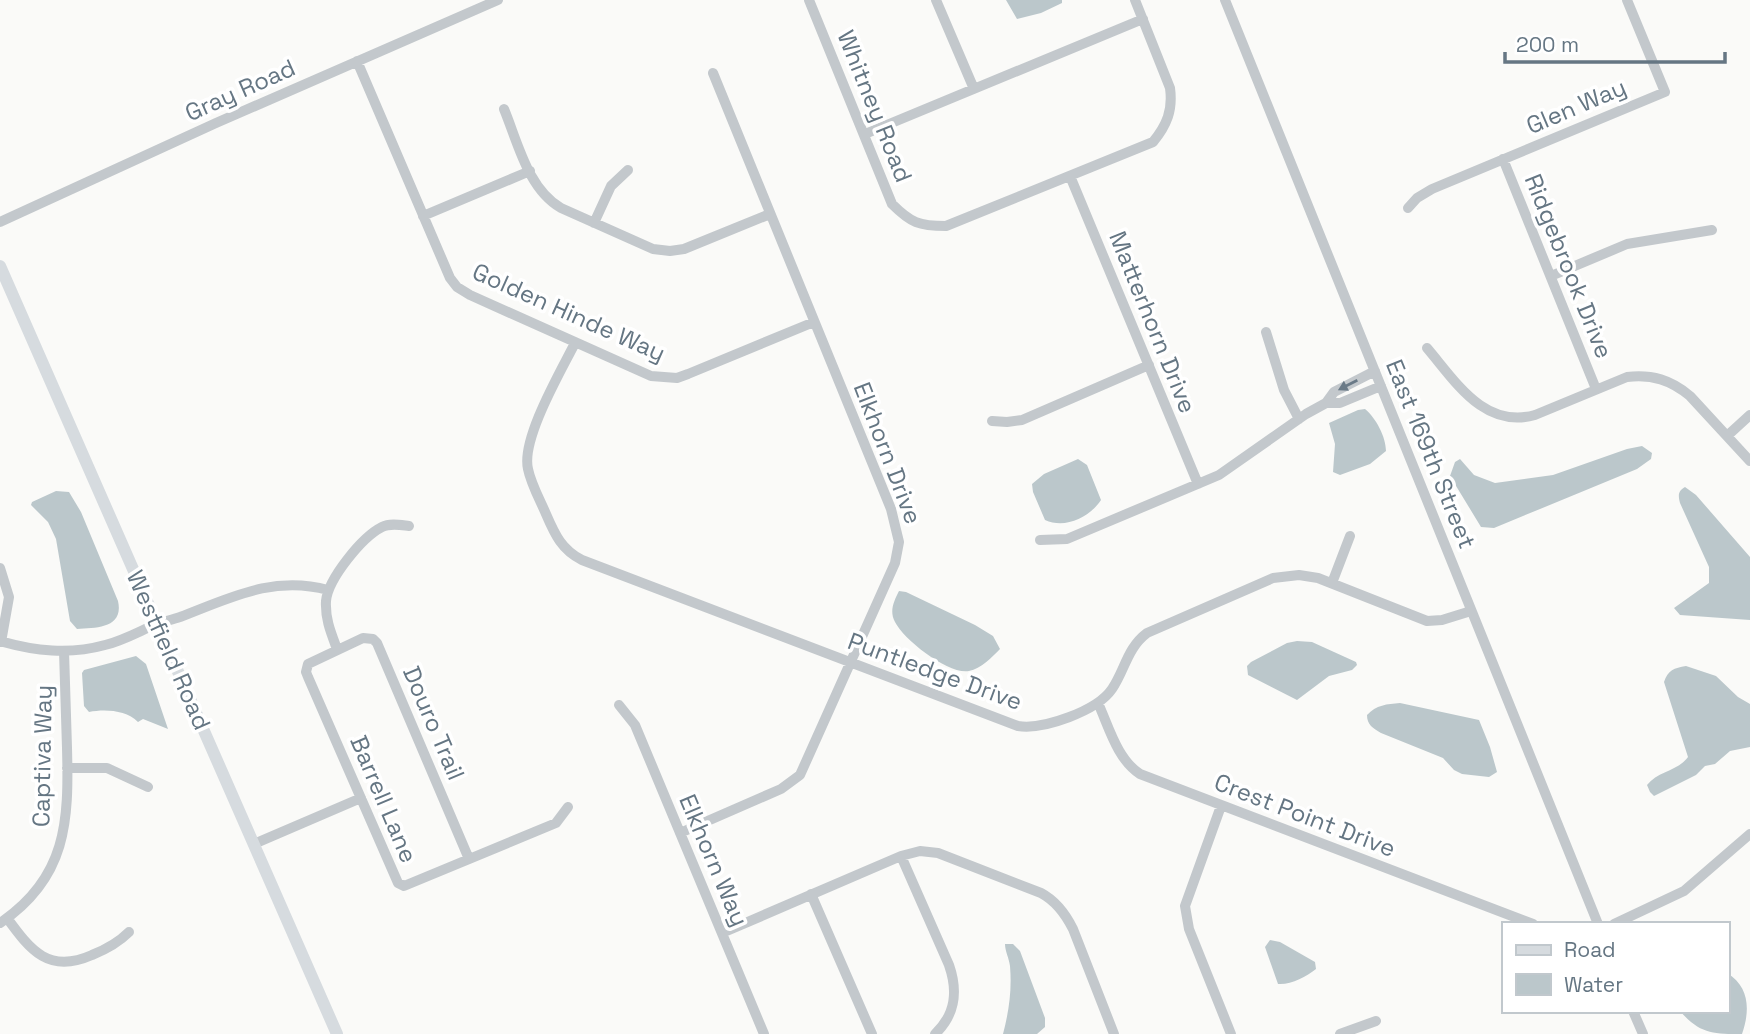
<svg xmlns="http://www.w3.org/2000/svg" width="1750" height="1034" viewBox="0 0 1750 1034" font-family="'Space Grotesk',sans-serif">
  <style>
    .water { fill: #bbc7cb }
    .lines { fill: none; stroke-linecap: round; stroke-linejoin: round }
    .minor { stroke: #c3c8cc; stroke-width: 10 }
    .major { stroke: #d6dbdf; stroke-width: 12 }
    .oneway { fill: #6a7a87 }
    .labels { text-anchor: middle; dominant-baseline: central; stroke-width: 7; stroke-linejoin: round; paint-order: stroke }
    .street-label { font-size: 24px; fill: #657683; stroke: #fff }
  </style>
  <rect width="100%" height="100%" fill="#fafaf8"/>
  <path class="water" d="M 1006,0 L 1062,0 L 1062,3 L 1041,13 L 1017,19 Z
    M 1365,409 C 1376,418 1386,437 1386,451 L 1370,464 L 1340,475 L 1333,472 L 1335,444 L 1329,423 L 1358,410 Z
    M 1642,446 L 1652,453 L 1651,459 L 1637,469 L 1494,528 L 1481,527 L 1450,476 L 1455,462 L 1460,459 L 1474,475 L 1495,483 L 1553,475 L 1627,449 Z
    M 1078,459 L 1087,465 L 1101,500 C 1089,518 1065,529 1045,520 L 1033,492 L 1032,484 L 1044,474 Z
    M 1685,487 L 1696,495 L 1750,557 L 1750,620 L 1680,615 L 1674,608 L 1709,583 L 1709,567 L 1680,503 C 1678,495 1678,491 1685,487 Z
    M 56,491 L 69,492 L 81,512 L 118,601 C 124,628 97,628 77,629 L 70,621 L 56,539 L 48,522 L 31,505 L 32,502 Z
    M 899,591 L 906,592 L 975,625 L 993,636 L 1000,649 C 992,657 981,669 969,671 C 949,675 904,640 895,622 C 889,611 894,601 899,591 Z
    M 1297,641 L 1312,642 L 1356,662 L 1357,665 L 1352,670 L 1329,676 L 1297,700 L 1248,675 L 1247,666 L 1251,662 L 1287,643 Z
    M 136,656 L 146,664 L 168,729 L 143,719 L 138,722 C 126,710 105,709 89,712 L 84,706 L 82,673 L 84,670 Z
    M 1686,666 L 1716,676 L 1738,697 L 1750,704 L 1750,747 L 1730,751 L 1715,764 L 1705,766 L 1696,775 L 1654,796 L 1650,792 L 1647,785 C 1658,771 1678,771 1688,757 L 1664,682 C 1668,670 1674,668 1686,666 Z
    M 1400,703 L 1479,720 L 1490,747 L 1497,772 L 1489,777 L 1462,774 L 1454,770 L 1443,758 L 1381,733 C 1373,728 1367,725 1367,715 C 1376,705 1387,704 1400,703 Z
    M 1270,940 L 1280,942 L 1315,962 L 1316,969 C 1306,977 1291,985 1278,984 L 1265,947 Z
    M 1005,944 L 1013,944 L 1020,951 L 1045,1018 L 1045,1027 L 1037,1034 L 1003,1034 C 1009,1011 1012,990 1010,966 C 1009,958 1005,951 1005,944 Z
    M 1727,973 C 1750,987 1750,1011 1742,1034 C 1713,1034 1700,1034 1680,1011 L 1727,1011 Z"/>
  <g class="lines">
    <path class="minor" d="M 809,0 L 892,204 C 911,223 919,226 946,226 L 1153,142 C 1167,125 1173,110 1170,88 L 1135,0
      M 936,0 L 974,89
      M 1225,0 L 1598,924
      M 357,61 L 450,278 L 457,287 L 470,295 L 651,376 L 677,378 L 688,374 L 814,322
      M 504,109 C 518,143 528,189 561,208 L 653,249 L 670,251 L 684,249 L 770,214
      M 865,134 L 1143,19
      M 1503,159 L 1596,389
      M 1070,176 L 1198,484
      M 1408,208 L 1417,198 L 1432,189 L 1665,92 L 1627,0
      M 423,216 L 530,171
      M 0,222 L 216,123 L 498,0
      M 594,223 L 611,186 L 628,170
      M 1551,276 L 1627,244 L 1712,230
      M 1266,332 L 1284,390 L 1299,419
      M 575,343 C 561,371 521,439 528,469 C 531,484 540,500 546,514 C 555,535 562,550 582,560 L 1018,726 C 1043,730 1097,711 1112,689 C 1125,670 1127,648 1147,633 L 1273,578 L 1299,575 L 1318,578 L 1427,621 L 1442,620 L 1471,611
      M 1427,348 C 1456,382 1484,429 1535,415 L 1627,377 C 1652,374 1671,380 1690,396 L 1750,461
      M 1326,403 L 1334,392 L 1375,371
      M 992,421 L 1007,422 L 1022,420 L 1149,365
      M 1727,436 L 1750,415
      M 1040,540 L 1067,539 L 1219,475 L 1306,414 L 1326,403 L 1340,403 L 1381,386
      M 0,568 L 9,597 L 1,642
      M 1332,583 L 1350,536
      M 0,641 C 35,651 69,655 105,645 C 122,641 138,632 154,625 C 162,622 171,620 180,617 C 230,598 273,575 328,590
      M 337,649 C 331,633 325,619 326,601 C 328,579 362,537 382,527 C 390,523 400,525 409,526
      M 1098,703 C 1109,727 1117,759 1140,774 L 1533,924
      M 619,705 L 635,725 L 764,1034
      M 67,768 L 107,768 L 148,787
      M 1221,806 L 1185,906 L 1189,929 L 1231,1034
      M 680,833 L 781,789 L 800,775 L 895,563 L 899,542 L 891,509 L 713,73
      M 254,844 L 361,798
      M 901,856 L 949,965 C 958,991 956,1014 935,1034
      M 469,859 L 377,643 L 373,639 L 363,638 L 308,664 L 306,672 L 308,677 L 398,883 L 404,886 L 556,823 L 568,807
      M 811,894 L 872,1034
      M 7,918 C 31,951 49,974 92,955 C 107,949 118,943 129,932
      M 0,923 C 67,878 69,821 67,748 C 66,716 65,683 64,651
      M 1614,924 L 1684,891 L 1750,834
      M 722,933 L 901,856 L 920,851 L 938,853 L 1041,893 C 1056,901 1065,913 1073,929 L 1114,1034
      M 1633,1011 L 1643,1034
      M 1340,1034 L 1376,1021"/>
    <path class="major" d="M 0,266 L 337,1034"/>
  </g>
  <defs><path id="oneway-solid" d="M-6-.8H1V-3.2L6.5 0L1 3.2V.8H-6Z" transform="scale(1.75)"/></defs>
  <use class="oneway" href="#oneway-solid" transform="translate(1348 385) rotate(153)"/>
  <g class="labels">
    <g class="street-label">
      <text transform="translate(240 90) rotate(-24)">Gray Road</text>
      <text transform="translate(875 106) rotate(68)">Whitney Road</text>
      <text transform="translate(1576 106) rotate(-23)">Glen Way</text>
      <text transform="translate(1569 266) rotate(68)">Ridgebrook Drive</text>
      <text transform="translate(569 312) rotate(24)">Golden Hinde Way</text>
      <text transform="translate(1153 322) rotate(68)">Matterhorn Drive</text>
      <text transform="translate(888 453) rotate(69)">Elkhorn Drive</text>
      <text transform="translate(1431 454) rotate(68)">East 169th Street</text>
      <text transform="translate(169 650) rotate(66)">Westfield Road</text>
      <text transform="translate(935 671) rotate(20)">Puntledge Drive</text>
      <text transform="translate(434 723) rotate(67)">Douro Trail</text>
      <text transform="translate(42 756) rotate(-89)">Captiva Way</text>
      <text transform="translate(384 799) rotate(67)">Barrell Lane</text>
      <text transform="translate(1305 815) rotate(21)">Crest Point Drive</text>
      <text transform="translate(714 860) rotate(67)">Elkhorn Way</text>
    </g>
  </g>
  <rect x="1502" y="922" width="228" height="91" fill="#ffffff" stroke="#c1c8cd" stroke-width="2"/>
  <rect x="1516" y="945" width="35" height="10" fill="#d6dbdf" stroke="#c1c8cd" stroke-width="2"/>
  <text x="1564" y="957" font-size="21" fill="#657683">Road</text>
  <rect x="1516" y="974" width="35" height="21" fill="#bbc7cb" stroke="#c1c8cd" stroke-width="2"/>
  <text x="1564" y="992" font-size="21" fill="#657683">Water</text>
  <path d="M1505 52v10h220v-10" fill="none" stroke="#657683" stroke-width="3.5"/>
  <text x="1516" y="52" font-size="21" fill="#657683" stroke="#ffffff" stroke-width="5" paint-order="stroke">200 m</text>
</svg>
